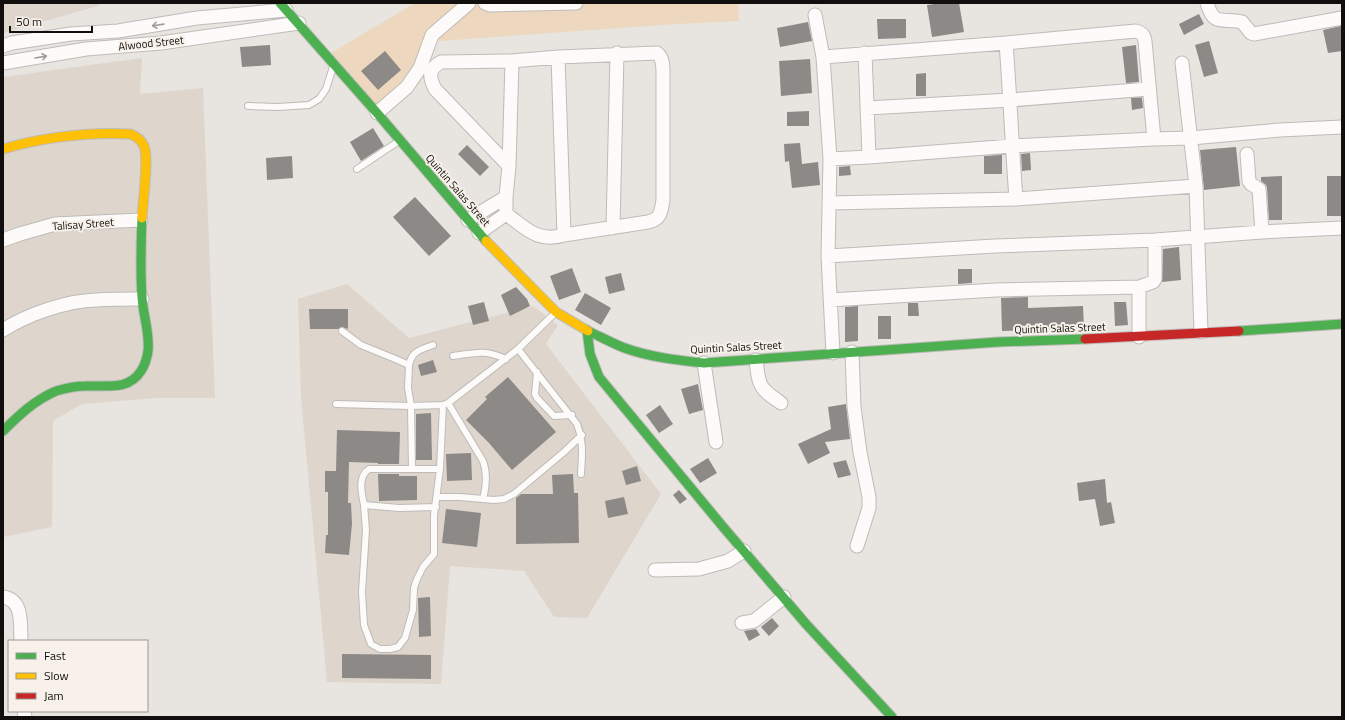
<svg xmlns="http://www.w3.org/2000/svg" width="1345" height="720" viewBox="0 0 1345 720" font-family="'Titillium Web',sans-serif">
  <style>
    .built { fill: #ded6cd }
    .green { fill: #edd8bf }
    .building { fill: #8c8986 }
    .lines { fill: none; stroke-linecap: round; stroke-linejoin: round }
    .lane-casing { stroke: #bebbb8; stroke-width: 8 }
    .street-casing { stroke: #bebbb8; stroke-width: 15 }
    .fast-casing { stroke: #bebbb8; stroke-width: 11 }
    .slow-casing { stroke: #bebbb8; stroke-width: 11 }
    .jam-casing { stroke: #bebbb8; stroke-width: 11 }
    .lane { stroke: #fcfbfa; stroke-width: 6 }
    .street { stroke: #fcfbfa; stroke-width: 13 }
    .fast { stroke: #4caf50; stroke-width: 9 }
    .slow { stroke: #ffc107; stroke-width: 9 }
    .jam { stroke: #c62828; stroke-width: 9 }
    .oneway { stroke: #9e9d9b }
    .labels { text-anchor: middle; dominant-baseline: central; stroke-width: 4; stroke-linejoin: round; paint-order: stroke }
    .street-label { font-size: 11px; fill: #110f0d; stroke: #f8f1ea }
  </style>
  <rect width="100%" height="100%" fill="#e8e4e0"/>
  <path class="built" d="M 3,3 L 98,3 L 98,6 L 3,33 Z
    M 142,58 L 140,94 L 203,88 L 215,398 L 156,398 L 82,404 L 53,421 L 52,527 L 3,537 L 3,77 Z
    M 347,284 L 409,338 L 533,306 L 558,325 L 546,344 L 661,494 L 587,618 L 554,617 L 524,571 L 450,566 L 441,684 L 327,682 L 301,397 L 298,299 Z"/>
  <path class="green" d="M 415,3 L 738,3 L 739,21 L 676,24 L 426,42 L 428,62 L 420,83 L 384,113 L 331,53 Z"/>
  <path class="building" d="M 942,3 L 959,3 L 964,32 L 932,37 L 927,5 Z
    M 1199,14 L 1204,24 L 1184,35 L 1179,24 Z
    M 877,19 L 906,19 L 906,38 L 878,39 Z
    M 808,22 L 812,41 L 780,47 L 777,28 Z
    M 1341,26 L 1342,51 L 1328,53 L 1323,30 Z
    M 1209,41 L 1218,73 L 1204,77 L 1195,45 Z
    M 270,45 L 271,65 L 242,67 L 240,47 Z
    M 1136,45 L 1139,82 L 1126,83 L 1122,47 Z
    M 385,51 L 401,70 L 378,90 L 361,71 Z
    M 810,59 L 812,93 L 781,96 L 779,61 Z
    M 926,73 L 926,96 L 916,96 L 916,74 Z
    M 1131,98 L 1142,98 L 1143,108 L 1132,110 Z
    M 809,111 L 809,126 L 787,126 L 787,112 Z
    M 373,128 L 384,146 L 361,161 L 350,142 Z
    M 800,143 L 802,164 L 818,162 L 820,185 L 792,188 L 789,161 L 785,162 L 784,144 Z
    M 467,145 L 489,167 L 480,176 L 458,154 Z
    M 1236,147 L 1240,186 L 1204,190 L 1200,150 Z
    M 1030,153 L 1031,170 L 1022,171 L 1021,154 Z
    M 1000,155 L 1002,155 L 1002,174 L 984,174 L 984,156 Z
    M 292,156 L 293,178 L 267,180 L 266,158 Z
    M 850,166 L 851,175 L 839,176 L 839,167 Z
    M 1282,176 L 1282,220 L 1269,220 L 1267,188 L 1266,185 L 1261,181 L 1261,177 Z
    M 1327,176 L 1342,176 L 1342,216 L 1327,216 Z
    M 415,197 L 451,236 L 429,256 L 393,217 Z
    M 1179,247 L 1181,280 L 1162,282 L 1163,249 Z
    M 572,268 L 581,292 L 559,300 L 550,276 Z
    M 958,269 L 972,269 L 972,283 L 958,284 Z
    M 621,273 L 625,290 L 609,294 L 605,277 Z
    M 516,287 L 527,299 L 530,306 L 510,316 L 501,295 Z
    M 585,293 L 611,308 L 601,325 L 575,310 Z
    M 1028,297 L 1028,308 L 1083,306 L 1084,328 L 1002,331 L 1001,298 Z
    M 484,302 L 489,321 L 473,325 L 468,306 Z
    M 1114,302 L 1126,302 L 1128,325 L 1115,326 Z
    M 908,303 L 918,303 L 919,316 L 908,316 Z
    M 858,306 L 858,341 L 845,342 L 845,307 Z
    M 309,309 L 348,309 L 348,329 L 342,327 L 338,329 L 310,329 Z
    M 878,316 L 891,316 L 891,339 L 878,339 Z
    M 433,360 L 437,372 L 421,376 L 418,365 Z
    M 508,377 L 556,432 L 512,470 L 489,443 L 466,420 L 487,399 L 485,397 Z
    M 698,384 L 703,410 L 689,414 L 681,389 Z
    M 846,404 L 850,439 L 825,442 L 830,453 L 808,464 L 798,444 L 831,429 L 828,407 Z
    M 660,405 L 673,424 L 659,433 L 646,415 Z
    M 431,413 L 432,460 L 416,460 L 416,414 Z
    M 337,430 L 400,432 L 399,464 L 378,464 L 378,463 L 349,462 L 348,503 L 351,503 L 352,524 L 349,555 L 325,553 L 326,535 L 328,535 L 328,492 L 325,492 L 325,471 L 336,471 Z
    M 471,453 L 472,480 L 447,481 L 446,454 Z
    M 708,458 L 717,473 L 700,483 L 690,469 Z
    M 846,460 L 851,475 L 838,478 L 833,463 Z
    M 637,466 L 641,481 L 626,485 L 622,471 Z
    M 378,474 L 399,474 L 399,476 L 417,476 L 417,500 L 379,501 Z
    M 573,474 L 574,493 L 578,493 L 579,543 L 516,544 L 516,498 L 521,494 L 553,494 L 552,475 Z
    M 1105,479 L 1107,503 L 1111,502 L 1115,523 L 1100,526 L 1095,499 L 1079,501 L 1077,483 Z
    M 679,490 L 687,499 L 680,504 L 673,495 Z
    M 624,497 L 628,514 L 608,518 L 605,501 Z
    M 446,509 L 481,513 L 477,547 L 442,543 Z
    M 430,597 L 431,636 L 419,637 L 418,598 Z
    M 772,618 L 779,626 L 769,636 L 761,627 Z
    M 756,629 L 760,635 L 749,641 L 744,631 Z
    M 342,654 L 431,655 L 431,679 L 342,678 Z"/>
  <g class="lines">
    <g class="lane-casing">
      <path id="lane" d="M 248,106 L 278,107 L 309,105 L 319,99 L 326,89 L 333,67
        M 357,169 L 399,141
        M 342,331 L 361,345 L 393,358 L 409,365 L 408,388 L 411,406 L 412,469
        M 518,349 L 577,424 C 584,442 582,455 581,474
        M 453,356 C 477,353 483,349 506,359
        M 409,365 C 412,351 420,350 433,345
        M 537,372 L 535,394 L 537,398 L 554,416 L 572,415
        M 336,404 L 411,406 L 443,405 L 448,403 L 518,349 L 555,313
        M 437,497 L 460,497 L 483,499 C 486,487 488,474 483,461 L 448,403
        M 483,499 L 494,500 L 504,499 L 514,494 L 564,452 L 582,435
        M 364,505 C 362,494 357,477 369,469 L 440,469
        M 436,507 L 399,508 L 364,505 L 366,530 L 362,592 L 364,625 L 371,644 L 380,649 L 390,649 L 398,647 L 405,638 L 413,610 L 414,588 L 417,579 L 423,567 L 434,554 L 434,515 L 440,469 L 443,405"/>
    </g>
    <g class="street-casing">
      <path id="street" d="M 485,3 L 490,5 L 576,3
        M 1207,3 C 1214,28 1223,17 1242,22 L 1251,33 L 1254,34 L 1342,18
        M 815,15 L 823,57 L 830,159 L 828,256 L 833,353
        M 1006,43 C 1010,95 1012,147 1016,199
        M 3,46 L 12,43 L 71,34 L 118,31 L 197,18 L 286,10
        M 865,53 L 869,157
        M 823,57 L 1006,43 L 1136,31 C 1142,33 1144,35 1145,41 L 1154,139
        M 512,61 L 441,62 C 428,69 429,77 435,89 L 509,166 L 506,197 L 506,214 C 526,228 537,243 564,235 L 558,57
        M 3,63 L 86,49 L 161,43 L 299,23
        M 1182,63 L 1196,186 L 1201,332
        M 867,108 L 1011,100 L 1149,89
        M 377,113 L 407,87 L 420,68 L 432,35 L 469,3
        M 1247,154 L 1249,181 L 1251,184 L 1259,189 L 1262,232
        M 830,159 L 869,157 L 1012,146 L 1154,139 L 1191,138 L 1280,130 L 1342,127
        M 509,166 L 512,61 L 558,57 L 657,53 C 664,58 663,69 663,78 L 663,200 C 661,212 661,219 648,222 L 564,235
        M 829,203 L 1016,199 L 1196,186
        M 468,220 L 506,197
        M 613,228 L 617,53
        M 479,233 L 506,214
        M 3,240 L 20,234 L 55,224 L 141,220
        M 828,256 L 995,246 L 1155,240 L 1262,232 L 1342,228
        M 830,300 L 996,290 L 1139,287 L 1153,282 L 1155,279 L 1155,240
        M 3,330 C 28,314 66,301 96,300 C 112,299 127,299 142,299
        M 1139,337 L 1139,287
        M 852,352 L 854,407 L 860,452 L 869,497 L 869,508 L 857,546
        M 756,360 C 759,387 759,388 781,403
        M 704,363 L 716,442
        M 655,570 L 699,569 L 728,561 L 744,551
        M 3,597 C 24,600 20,625 21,641
        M 742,623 L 754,621 L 784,597
        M 24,711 L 25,717"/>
    </g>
    <g class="fast-casing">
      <path id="fast" d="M 280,3 L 377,113 L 486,241
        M 587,330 L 590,354 L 599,377 L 724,528 L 806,624 L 892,717
        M 588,331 C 599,336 610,342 622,347 C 648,357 676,360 704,363 L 998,342 L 1085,339
        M 1239,331 L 1342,324
        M 3,431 C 19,415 35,400 56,391 C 66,388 76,386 86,386 C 107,385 128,391 141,371 C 145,365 147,358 148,351 C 150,333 143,315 142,297 C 140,270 141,244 142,218"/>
    </g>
    <g class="slow-casing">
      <path id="slow" d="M 3,149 C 45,137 86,132 130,134 C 136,136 141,139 144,146 C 149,157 143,202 142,218
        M 486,241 L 556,312 L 588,331"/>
    </g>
    <g class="jam-casing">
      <path id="jam" d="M 1085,339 L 1239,331"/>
    </g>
    <use href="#lane" class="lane"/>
    <use href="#street" class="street"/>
    <use href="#fast" class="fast"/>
    <use href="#slow" class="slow"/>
    <use href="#jam" class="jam"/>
  </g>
  <defs><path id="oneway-shaft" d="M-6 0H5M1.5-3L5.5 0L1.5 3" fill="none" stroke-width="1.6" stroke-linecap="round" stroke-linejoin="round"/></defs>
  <g class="oneway">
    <use href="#oneway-shaft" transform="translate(158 25) rotate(172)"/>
    <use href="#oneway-shaft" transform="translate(41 57) rotate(-10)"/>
  </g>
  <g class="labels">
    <g class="street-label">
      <text transform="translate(151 43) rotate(-6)">Alwood Street</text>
      <text transform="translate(458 190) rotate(49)">Quintin Salas Street</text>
      <text transform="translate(83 224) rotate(-4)">Talisay Street</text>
      <text transform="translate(1060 328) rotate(-2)">Quintin Salas Street</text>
      <text transform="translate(736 347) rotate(-3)">Quintin Salas Street</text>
    </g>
  </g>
  <rect width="1345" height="720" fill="none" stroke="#110f0d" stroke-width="8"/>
  <rect x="8" y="640" width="140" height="72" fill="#f8f1ea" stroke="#9c9792"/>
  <rect x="16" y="653" width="20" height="6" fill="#4caf50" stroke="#9c9792"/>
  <text x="44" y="660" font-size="12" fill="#110f0d">Fast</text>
  <rect x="16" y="673" width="20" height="6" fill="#ffc107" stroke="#9c9792"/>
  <text x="44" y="680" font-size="12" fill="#110f0d">Slow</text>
  <rect x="16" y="693" width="20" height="6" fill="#c62828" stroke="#9c9792"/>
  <text x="44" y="700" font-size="12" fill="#110f0d">Jam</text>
  <path d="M10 26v6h82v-6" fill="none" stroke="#110f0d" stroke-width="2"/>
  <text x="16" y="26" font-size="12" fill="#110f0d" stroke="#f8f1ea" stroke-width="3" paint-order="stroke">50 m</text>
</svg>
